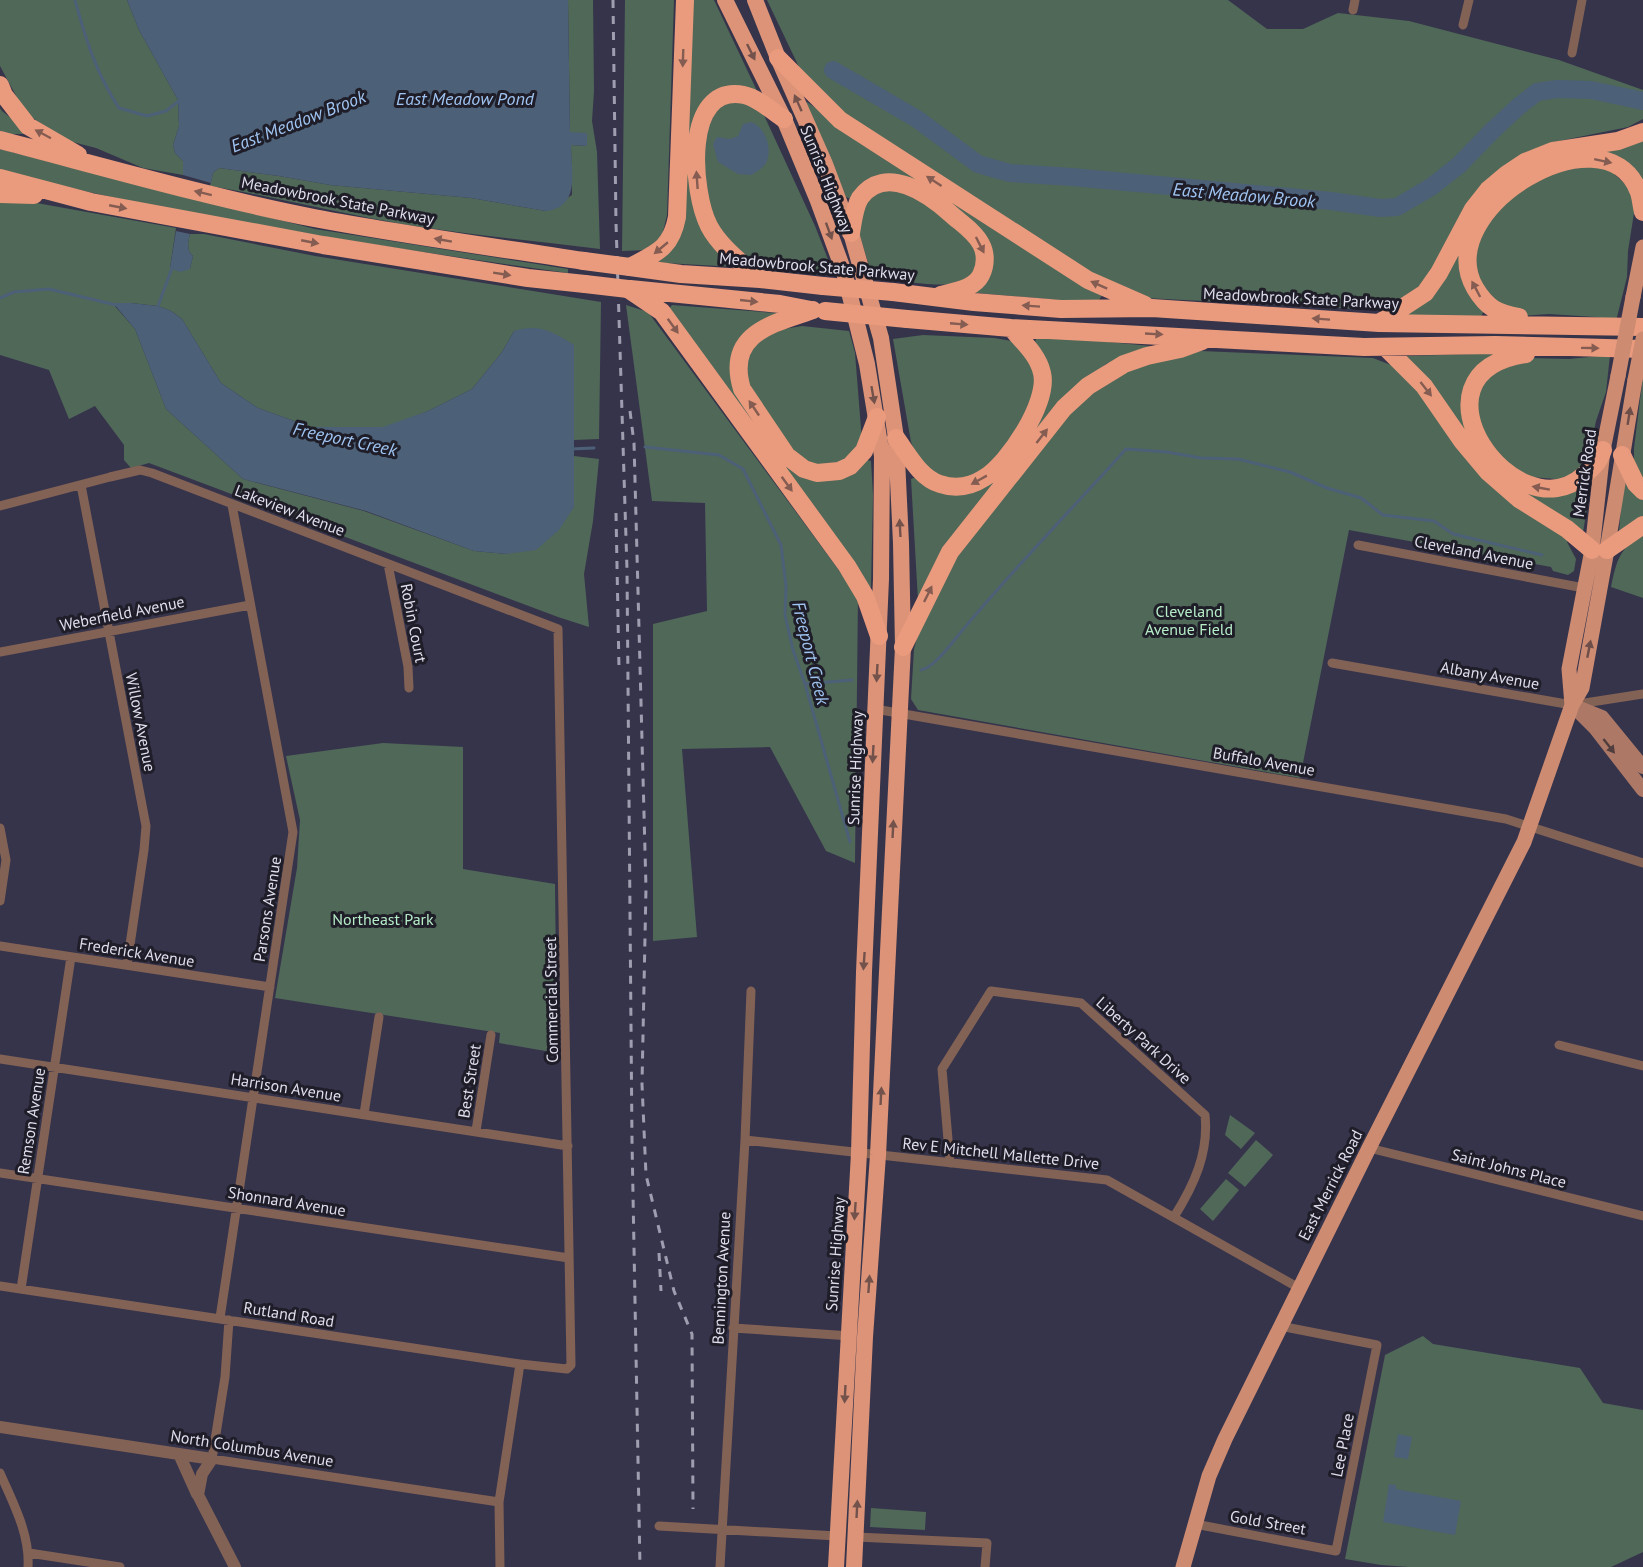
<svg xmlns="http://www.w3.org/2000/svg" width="1643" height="1567" viewBox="0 0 1643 1567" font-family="'PT Sans',sans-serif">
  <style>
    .green { fill: #506858 }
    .water { fill: #4c6077 }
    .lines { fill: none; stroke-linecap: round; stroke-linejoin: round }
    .stream { stroke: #4c6077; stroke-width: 3 }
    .river { stroke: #4c6077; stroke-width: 18 }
    .minor { stroke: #836256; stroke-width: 9 }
    .tertiary { stroke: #836256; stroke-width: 12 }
    .secondary { stroke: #ad7966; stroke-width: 14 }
    .primary { stroke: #cd8b72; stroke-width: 15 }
    .trunk { stroke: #dc9378; stroke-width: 16 }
    .motorway { stroke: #ea9b7d; stroke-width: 18 }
    .rail { stroke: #9f9eb0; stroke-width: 3; stroke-dasharray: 8 8; stroke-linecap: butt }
    .primary-bridge { stroke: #cd8b72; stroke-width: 15 }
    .motorway-bridge { stroke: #ea9b7d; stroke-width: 18 }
    .oneway { fill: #73524c }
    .oneway2 { fill: #845c52 }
    .oneway3 { fill: #6d4e49 }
    .oneway4 { fill: #503d3e }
    .labels { text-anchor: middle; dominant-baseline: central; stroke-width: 6; stroke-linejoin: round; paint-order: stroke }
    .street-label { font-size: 16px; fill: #dfdeed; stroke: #1e1d28 }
    .park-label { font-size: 16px; fill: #b6ecc7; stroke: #1e1d28 }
    .water-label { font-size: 18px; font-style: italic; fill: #a0c4f1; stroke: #1e1d28 }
  </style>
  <rect width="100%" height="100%" fill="#36344b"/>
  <path class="green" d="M 0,0 L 127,0 L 139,30 L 178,100 L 179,126 L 173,145 L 175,153 L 183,161 L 183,175 L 143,168 L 96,148 L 65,140 L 30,116 L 20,103 L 0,66 Z
    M 568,0 L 593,0 L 594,91 L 592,121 L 597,152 L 600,249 C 536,241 471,235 408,225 C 341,214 276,197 210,186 L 213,173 L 219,168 L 279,176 L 330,185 L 471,198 L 546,211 L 572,195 L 571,145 L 587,146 L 570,132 Z
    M 625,0 L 674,0 L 667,215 L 662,236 L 647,250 L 622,251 Z
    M 690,0 L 714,0 L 758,93 L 713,95 L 691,179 L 736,267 L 647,262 L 670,246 Z
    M 767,0 L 1228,0 L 1267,29 L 1303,29 L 1338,13 L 1409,21 L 1559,60 L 1643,90 L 1643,119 L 1628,127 L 1554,142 L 1427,281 L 1402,301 L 1376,310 L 1145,298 L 1117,287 L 1076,263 L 841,114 L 799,67 Z
    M 735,98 L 763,113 L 815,226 L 833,272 L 794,271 L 765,265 L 753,262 L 731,247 L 707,213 L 701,184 L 707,115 Z
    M 807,102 L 839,124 L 1103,294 L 1099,300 L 1071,301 L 965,292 L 989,260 L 899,177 L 851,199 L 846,197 L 805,103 Z
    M 0,108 L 2,111 L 31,134 L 10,134 L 0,131 Z
    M 1643,136 L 1643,196 C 1620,100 1452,185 1464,269 C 1466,285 1475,298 1484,310 L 1481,317 L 1398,317 L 1399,313 C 1411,307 1423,301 1433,290 C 1440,281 1445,269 1451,259 C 1466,229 1478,201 1505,180 C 1520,169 1539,157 1558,153 C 1586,147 1616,148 1643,136 Z
    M 0,149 L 315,229 L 568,269 L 568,273 C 378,246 187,218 0,171 Z
    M 1604,165 L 1633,191 L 1634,213 L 1628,251 L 1627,277 L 1616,321 L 1595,317 L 1549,314 L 1520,316 L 1504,312 L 1472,273 L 1474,242 L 1509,194 L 1567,166 Z
    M 880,187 L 908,190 L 972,240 L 979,255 C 976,262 975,272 970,277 C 954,293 894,279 872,276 L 857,226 L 862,201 Z
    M 0,201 L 31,202 L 176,228 L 170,268 L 190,269 L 193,256 C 186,250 188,242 190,234 L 204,234 L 315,256 L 601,302 L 599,439 L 574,440 L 574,346 L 514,331 L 502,352 L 472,389 L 428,411 L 383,429 L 311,427 L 258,408 L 221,383 L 182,319 L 171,311 L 158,306 L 131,303 L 113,304 L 135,329 L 166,409 L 243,479 L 364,511 L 474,551 L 507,554 L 574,507 L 574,456 L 599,459 L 593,521 L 584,574 L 589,627 L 558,617 L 149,463 L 131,468 L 124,460 L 124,445 L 95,406 L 69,419 L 49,370 L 0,355 Z
    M 626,305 L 648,312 L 858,596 L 855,863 L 826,851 L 770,747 L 682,749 L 697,937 L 653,941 L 653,624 L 707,611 L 705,503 L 652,501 Z
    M 672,305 L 789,314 L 731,368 L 795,471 L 864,459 L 871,461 L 873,495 L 871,587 L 865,587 L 668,310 Z
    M 802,326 L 849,331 L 855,353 L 862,441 L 845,462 L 807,466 L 759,409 L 742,367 L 752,342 L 784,329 Z
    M 923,335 L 994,338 L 1012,341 L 1029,357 L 1037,377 L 1035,397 L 1015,433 L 984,471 L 961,481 L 936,476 L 919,462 L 911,442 L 893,339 Z
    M 1056,337 L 1161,347 L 1106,364 L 1068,394 L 918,600 L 911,479 L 916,477 L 984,485 L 1043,407 L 1034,346 L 1036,339 Z
    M 1201,351 L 1373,358 L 1396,367 L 1570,538 L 1567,542 L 1576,559 L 1574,571 L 1568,575 L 1553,571 L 1551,567 L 1349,530 L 1300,778 L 918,710 L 911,699 L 914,649 L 926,605 L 955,553 L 1061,415 L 1131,366 L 1163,357 Z
    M 1506,353 L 1465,389 L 1462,402 L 1465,426 L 1515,484 L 1591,480 L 1583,533 L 1504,481 L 1406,362 L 1407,356 Z
    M 1610,355 L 1606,392 L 1596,421 L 1590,451 L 1577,472 L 1568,480 L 1519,476 L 1476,429 L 1479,379 L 1528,358 L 1569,359 Z
    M 1643,376 L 1643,482 L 1634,460 L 1634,448 Z
    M 1623,481 L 1643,496 L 1643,519 L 1619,532 Z
    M 1643,533 L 1643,598 L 1611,587 C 1617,559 1619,550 1643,533 Z
    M 383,743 L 463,747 L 463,869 L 555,884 L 557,1053 L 499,1043 L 500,1033 L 275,998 L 297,868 L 300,820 L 286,756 Z
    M 1230,1115 L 1255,1133 L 1241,1149 L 1225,1135 Z
    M 1256,1140 L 1273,1155 L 1245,1187 L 1228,1173 Z
    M 1226,1179 L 1239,1190 L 1213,1221 L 1200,1209 Z
    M 1423,1336 L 1433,1344 L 1580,1368 L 1603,1403 L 1643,1410 L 1643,1552 L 1611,1567 L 1409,1567 L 1381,1565 L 1345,1559 L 1385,1355 Z
    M 871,1508 L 926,1512 L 925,1530 L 870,1527 Z"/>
  <path class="water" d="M 127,0 L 568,0 L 570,132 L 587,133 L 587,146 L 571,145 C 571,172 581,207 546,211 L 471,198 L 330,185 L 279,176 L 219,168 L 213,173 L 211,183 L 183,175 L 183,161 L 175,153 L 173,145 L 179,126 L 178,100 L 139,30 Z
    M 751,122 C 766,127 773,150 766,163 C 763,168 756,172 751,175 L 738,174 L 718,162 L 713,144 L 717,137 L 730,139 L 738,136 L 743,124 Z
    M 176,231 L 190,234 C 188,242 186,250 193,256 L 190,269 L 180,272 L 170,268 Z
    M 113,303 L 131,303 L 158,306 L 171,311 L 182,319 L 221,383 L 258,408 L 311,427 L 383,427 L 428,411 L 472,389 L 502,352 L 514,331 C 538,323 554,332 574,345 L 574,507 L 559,530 L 536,550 L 507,554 L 474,551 L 366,511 L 243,479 L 166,409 L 135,329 Z
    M 1398,1434 L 1412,1437 L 1408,1459 L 1394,1457 Z
    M 1389,1484 L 1396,1485 L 1396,1489 L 1461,1501 L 1455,1535 L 1383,1522 Z"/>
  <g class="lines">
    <path class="stream" d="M 75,0 C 86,40 96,73 119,108 L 147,116 L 166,111 L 180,100
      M 0,298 L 14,292 L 49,289 L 116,305
      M 158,306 L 172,268
      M 645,447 L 719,455 L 743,469 L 781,545 L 786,586 L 785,615 L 793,650 L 805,684 L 850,842
      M 570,449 L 594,448
      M 921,670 C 935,668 956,637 966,626 C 1017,565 1073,508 1126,449 L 1167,452 L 1201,458 L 1238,459 L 1290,472 L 1327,488 L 1361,498 L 1383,515 L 1434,521 L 1453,534 L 1542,555
      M 805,684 L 852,680"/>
    <path class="river" d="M 833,70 L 917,119 L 978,164 L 1010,173 L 1072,177 L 1331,201 L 1380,208 L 1397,207 L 1431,187 L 1459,165 L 1493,130 L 1519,106 L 1537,92 L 1557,89 L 1591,90 L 1643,101"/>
    <path class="minor" d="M 1353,10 L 1355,0
      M 1463,25 L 1469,0
      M 1572,53 L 1582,0
      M 81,485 L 146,826 L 144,850 L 127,965
      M 0,506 L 110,477 L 140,470 L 152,473 L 558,629 L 571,1365 L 567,1369 L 520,1364 L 0,1286
      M 1358,545 L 1584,588
      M 388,564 L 408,667 L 409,688
      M 0,652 L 250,605
      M 1332,663 L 1572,705 L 1643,694
      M 875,709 L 1506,819 L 1643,863
      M 0,828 L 6,860 L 0,901
      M 0,946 L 270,987
      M 1559,1045 L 1643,1066
      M 0,1059 L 568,1146
      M 364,1114 L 379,1017
      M 476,1131 L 491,1035
      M 745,1140 L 1107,1180 L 1299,1288
      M 1369,1148 L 1643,1216
      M 950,1163 L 942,1069 L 991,991 L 1081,1003 L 1205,1115 C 1209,1153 1194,1185 1174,1217
      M 0,1173 L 569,1258
      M 21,1289 L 71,957
      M 220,1318 L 293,832 L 232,505
      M 229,1320 L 225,1377 L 212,1459 L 499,1502
      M 733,1328 L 851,1336
      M 0,1473 C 13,1503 30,1534 28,1567
      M 1195,1524 L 1336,1551 L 1377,1345 L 1280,1326
      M 659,1526 L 837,1536
      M 856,1537 L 987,1543 L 985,1567
      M 29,1553 L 120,1567
      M 500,1567 L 499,1502 L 520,1364
      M 720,1567 L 745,1140 L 751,991"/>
    <path class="tertiary" d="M 0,1427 L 212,1459
      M 179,1454 L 197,1494
      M 212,1459 L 202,1474 L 198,1495 L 235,1567"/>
    <path class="secondary" d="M 1572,705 L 1595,728 L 1643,790
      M 1577,707 L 1602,717 L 1643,767"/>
    <path class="primary" d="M 1633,297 L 1643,247
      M 1572,705 L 1569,669 L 1592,550 L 1603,450 L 1618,376
      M 1183,1567 L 1209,1476 L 1225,1439 L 1369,1148 L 1524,842 L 1572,705 L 1582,688 L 1607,550 L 1635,380"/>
    <path class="trunk" d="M 725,0 L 784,119 L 818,201 L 844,272 L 867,364 L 882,456 L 881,579 L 864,972 L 859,1153 L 836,1567
      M 755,0 L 778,58 L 825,164 L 851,233 L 881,338 L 896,438 L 901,543 L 903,647 L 878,1155 L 865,1337 L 854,1567"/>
    <path class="motorway" d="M 778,58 L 840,120 L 1088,280 L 1145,305
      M 0,85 L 4,95 L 28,126 L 78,155
      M 0,140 C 104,167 208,197 314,218 C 404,235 494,247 584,261
      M 0,178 L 91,202 L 323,245 L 528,278 L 585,284
      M 0,194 L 34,195
      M 851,233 C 853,222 854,208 860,198 C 885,163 929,194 952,215 C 961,223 975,232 981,244 C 986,253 986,265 981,275 C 974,289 955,291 941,295
      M 630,267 C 656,253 671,249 677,217 L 685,0
      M 630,267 L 681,274 L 760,279 L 823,286
      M 760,279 C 742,263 720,247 709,226 C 692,193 682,83 744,95 C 758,98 772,111 784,119
      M 628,289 L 662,312 L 847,566 L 865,596 L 879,636
      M 630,289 L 780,304 L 811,310
      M 893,292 L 974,302 L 1061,309 L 1152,308 L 1379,323 L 1643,327
      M 813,310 C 773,324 725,333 742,389 L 787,456 L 804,469 L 817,473 L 839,471 L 850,466 L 864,451 L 877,417
      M 1519,317 C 1497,313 1487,308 1475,288 C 1430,209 1604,106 1638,190 C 1641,196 1641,205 1643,212
      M 907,319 L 1011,328 L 1364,347 L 1495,345 L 1643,349
      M 1379,323 L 1425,293 L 1439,273 L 1473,209 L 1488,190 L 1507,174 L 1525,162 L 1553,151 L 1618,141 L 1643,132
      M 1385,347 L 1424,386 L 1462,441 L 1488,472 L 1519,499 L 1567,529 L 1592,550
      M 1526,354 C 1399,373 1516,536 1584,475 C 1594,467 1599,462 1603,450
      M 896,438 C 908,454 920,478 940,484 C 955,489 970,487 984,478 C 1008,464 1049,402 1042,373 C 1038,355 1023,342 1011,328
      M 1622,455 L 1636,484 L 1643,491
      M 1607,550 L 1643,525
      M 903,647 L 950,552 L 1064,408 L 1088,386 L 1124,364 L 1147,356 L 1180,349 L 1202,341"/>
    <path class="rail" d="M 613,0 L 616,223 L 627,570 L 632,1141 L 640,1567
      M 630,411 L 634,443 L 646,888 L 642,1084 L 646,1175 L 674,1291 L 692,1334 L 693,1509
      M 616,513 L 619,669
      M 659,1253 L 661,1291"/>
    <path class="primary-bridge" d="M 1618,376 L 1633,297
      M 1635,380 L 1643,339"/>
    <path class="motorway-bridge" d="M 584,261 L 630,267
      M 585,284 L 628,289
      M 823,286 L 893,292
      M 825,311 L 907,319"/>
  </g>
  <defs><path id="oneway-solid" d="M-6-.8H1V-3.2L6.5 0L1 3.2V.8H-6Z" transform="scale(1.5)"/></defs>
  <g class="oneway">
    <use href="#oneway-solid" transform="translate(751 52) rotate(64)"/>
    <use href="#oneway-solid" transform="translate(798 103) rotate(-114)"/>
    <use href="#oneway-solid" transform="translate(829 231) rotate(70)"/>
    <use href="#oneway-solid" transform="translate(873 395) rotate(80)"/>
    <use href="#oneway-solid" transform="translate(900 528) rotate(-93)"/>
    <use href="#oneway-solid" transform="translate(877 673) rotate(93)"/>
    <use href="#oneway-solid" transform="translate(873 754) rotate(93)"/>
    <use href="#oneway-solid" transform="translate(893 829) rotate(-87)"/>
    <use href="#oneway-solid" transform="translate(864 961) rotate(94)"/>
    <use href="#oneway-solid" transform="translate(881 1096) rotate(-87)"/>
    <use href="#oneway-solid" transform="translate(855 1211) rotate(94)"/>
    <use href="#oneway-solid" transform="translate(869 1284) rotate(-86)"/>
    <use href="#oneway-solid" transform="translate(845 1394) rotate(93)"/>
    <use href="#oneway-solid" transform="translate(857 1509) rotate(-87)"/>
  </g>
  <g class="oneway2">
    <use href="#oneway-solid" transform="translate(683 58) rotate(92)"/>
    <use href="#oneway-solid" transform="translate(43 134) rotate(-152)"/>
    <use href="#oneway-solid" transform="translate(1603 161) rotate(12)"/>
    <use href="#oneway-solid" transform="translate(697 180) rotate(-94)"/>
    <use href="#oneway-solid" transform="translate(934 181) rotate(-147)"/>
    <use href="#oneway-solid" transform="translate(203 193) rotate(-166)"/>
    <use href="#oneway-solid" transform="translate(118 207) rotate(11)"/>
    <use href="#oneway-solid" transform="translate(443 240) rotate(-170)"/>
    <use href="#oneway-solid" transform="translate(310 242) rotate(11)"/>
    <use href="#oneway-solid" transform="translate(980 245) rotate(63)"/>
    <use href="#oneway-solid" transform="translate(661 248) rotate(140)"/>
    <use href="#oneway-solid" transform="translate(502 274) rotate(9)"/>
    <use href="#oneway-solid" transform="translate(1099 285) rotate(-156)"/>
    <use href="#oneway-solid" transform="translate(1476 289) rotate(-118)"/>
    <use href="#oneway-solid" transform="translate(749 301) rotate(6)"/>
    <use href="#oneway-solid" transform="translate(1031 306) rotate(-176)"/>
    <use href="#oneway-solid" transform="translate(1321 319) rotate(-176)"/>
    <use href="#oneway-solid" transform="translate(959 324) rotate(5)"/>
    <use href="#oneway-solid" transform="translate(673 326) rotate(54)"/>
    <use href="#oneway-solid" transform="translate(1154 334) rotate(3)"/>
    <use href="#oneway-solid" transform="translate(1590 348) rotate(1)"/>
    <use href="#oneway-solid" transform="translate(1426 389) rotate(52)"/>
    <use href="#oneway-solid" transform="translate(754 408) rotate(-124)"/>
    <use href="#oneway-solid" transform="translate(1042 436) rotate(-52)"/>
    <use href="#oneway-solid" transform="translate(979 480) rotate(151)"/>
    <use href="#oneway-solid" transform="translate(787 484) rotate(54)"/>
    <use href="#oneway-solid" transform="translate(1541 488) rotate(-170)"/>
    <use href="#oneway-solid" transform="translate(928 594) rotate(-64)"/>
  </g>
  <g class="oneway3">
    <use href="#oneway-solid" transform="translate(1629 416) rotate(-81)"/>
    <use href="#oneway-solid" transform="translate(1589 649) rotate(-79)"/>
  </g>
  <use class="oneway4" href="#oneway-solid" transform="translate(1609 746) rotate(52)"/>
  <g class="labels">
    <g class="street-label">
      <text transform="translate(827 179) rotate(68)">Sunrise Highway</text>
      <text transform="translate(338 200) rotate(11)">Meadowbrook State Parkway</text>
      <text transform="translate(817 266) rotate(5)">Meadowbrook State Parkway</text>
      <text transform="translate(1301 298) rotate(3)">Meadowbrook State Parkway</text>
      <text transform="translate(1584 473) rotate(-82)">Merrick Road</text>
      <text transform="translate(290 510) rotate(21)">Lakeview Avenue</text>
      <text transform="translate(1474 552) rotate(11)">Cleveland Avenue</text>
      <text transform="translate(122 613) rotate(-11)">Weberfield Avenue</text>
      <text transform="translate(414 623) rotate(79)">Robin Court</text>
      <text transform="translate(1490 675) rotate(10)">Albany Avenue</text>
      <text transform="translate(141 722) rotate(79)">Willow Avenue</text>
      <text transform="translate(1264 761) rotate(10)">Buffalo Avenue</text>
      <text transform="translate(855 768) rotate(-88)">Sunrise Highway</text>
      <text transform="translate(267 909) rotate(-81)">Parsons Avenue</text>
      <text transform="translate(137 952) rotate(9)">Frederick Avenue</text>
      <text transform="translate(551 1000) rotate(-91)">Commercial Street</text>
      <text transform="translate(1144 1040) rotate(42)">Liberty Park Drive</text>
      <text transform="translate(469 1081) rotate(-81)">Best Street</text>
      <text transform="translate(286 1087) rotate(9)">Harrison Avenue</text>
      <text transform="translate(31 1121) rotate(-81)">Remson Avenue</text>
      <text transform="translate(1001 1153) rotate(6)">Rev E Mitchell Mallette Drive</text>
      <text transform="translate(1509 1168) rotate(14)">Saint Johns Place</text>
      <text transform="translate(1330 1185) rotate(-63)">East Merrick Road</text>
      <text transform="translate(287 1201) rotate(9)">Shonnard Avenue</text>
      <text transform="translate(835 1254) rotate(-86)">Sunrise Highway</text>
      <text transform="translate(721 1278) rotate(-87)">Bennington Avenue</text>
      <text transform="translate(289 1314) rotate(9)">Rutland Road</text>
      <text transform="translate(1342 1445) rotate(-79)">Lee Place</text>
      <text transform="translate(252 1448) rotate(9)">North Columbus Avenue</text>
      <text transform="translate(1268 1522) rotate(10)">Gold Street</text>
    </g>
    <g class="park-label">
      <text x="1189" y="611">Cleveland<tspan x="1189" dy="18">Avenue Field</tspan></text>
      <text x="383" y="919">Northeast Park</text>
    </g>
    <g class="water-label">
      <text x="465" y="98">East Meadow Pond</text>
      <text transform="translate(298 121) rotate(-21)">East Meadow Brook</text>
      <text transform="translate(1244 195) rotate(5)">East Meadow Brook</text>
      <text transform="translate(345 439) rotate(12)">Freeport Creek</text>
      <text transform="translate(811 653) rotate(76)">Freeport Creek</text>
    </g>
  </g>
</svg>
